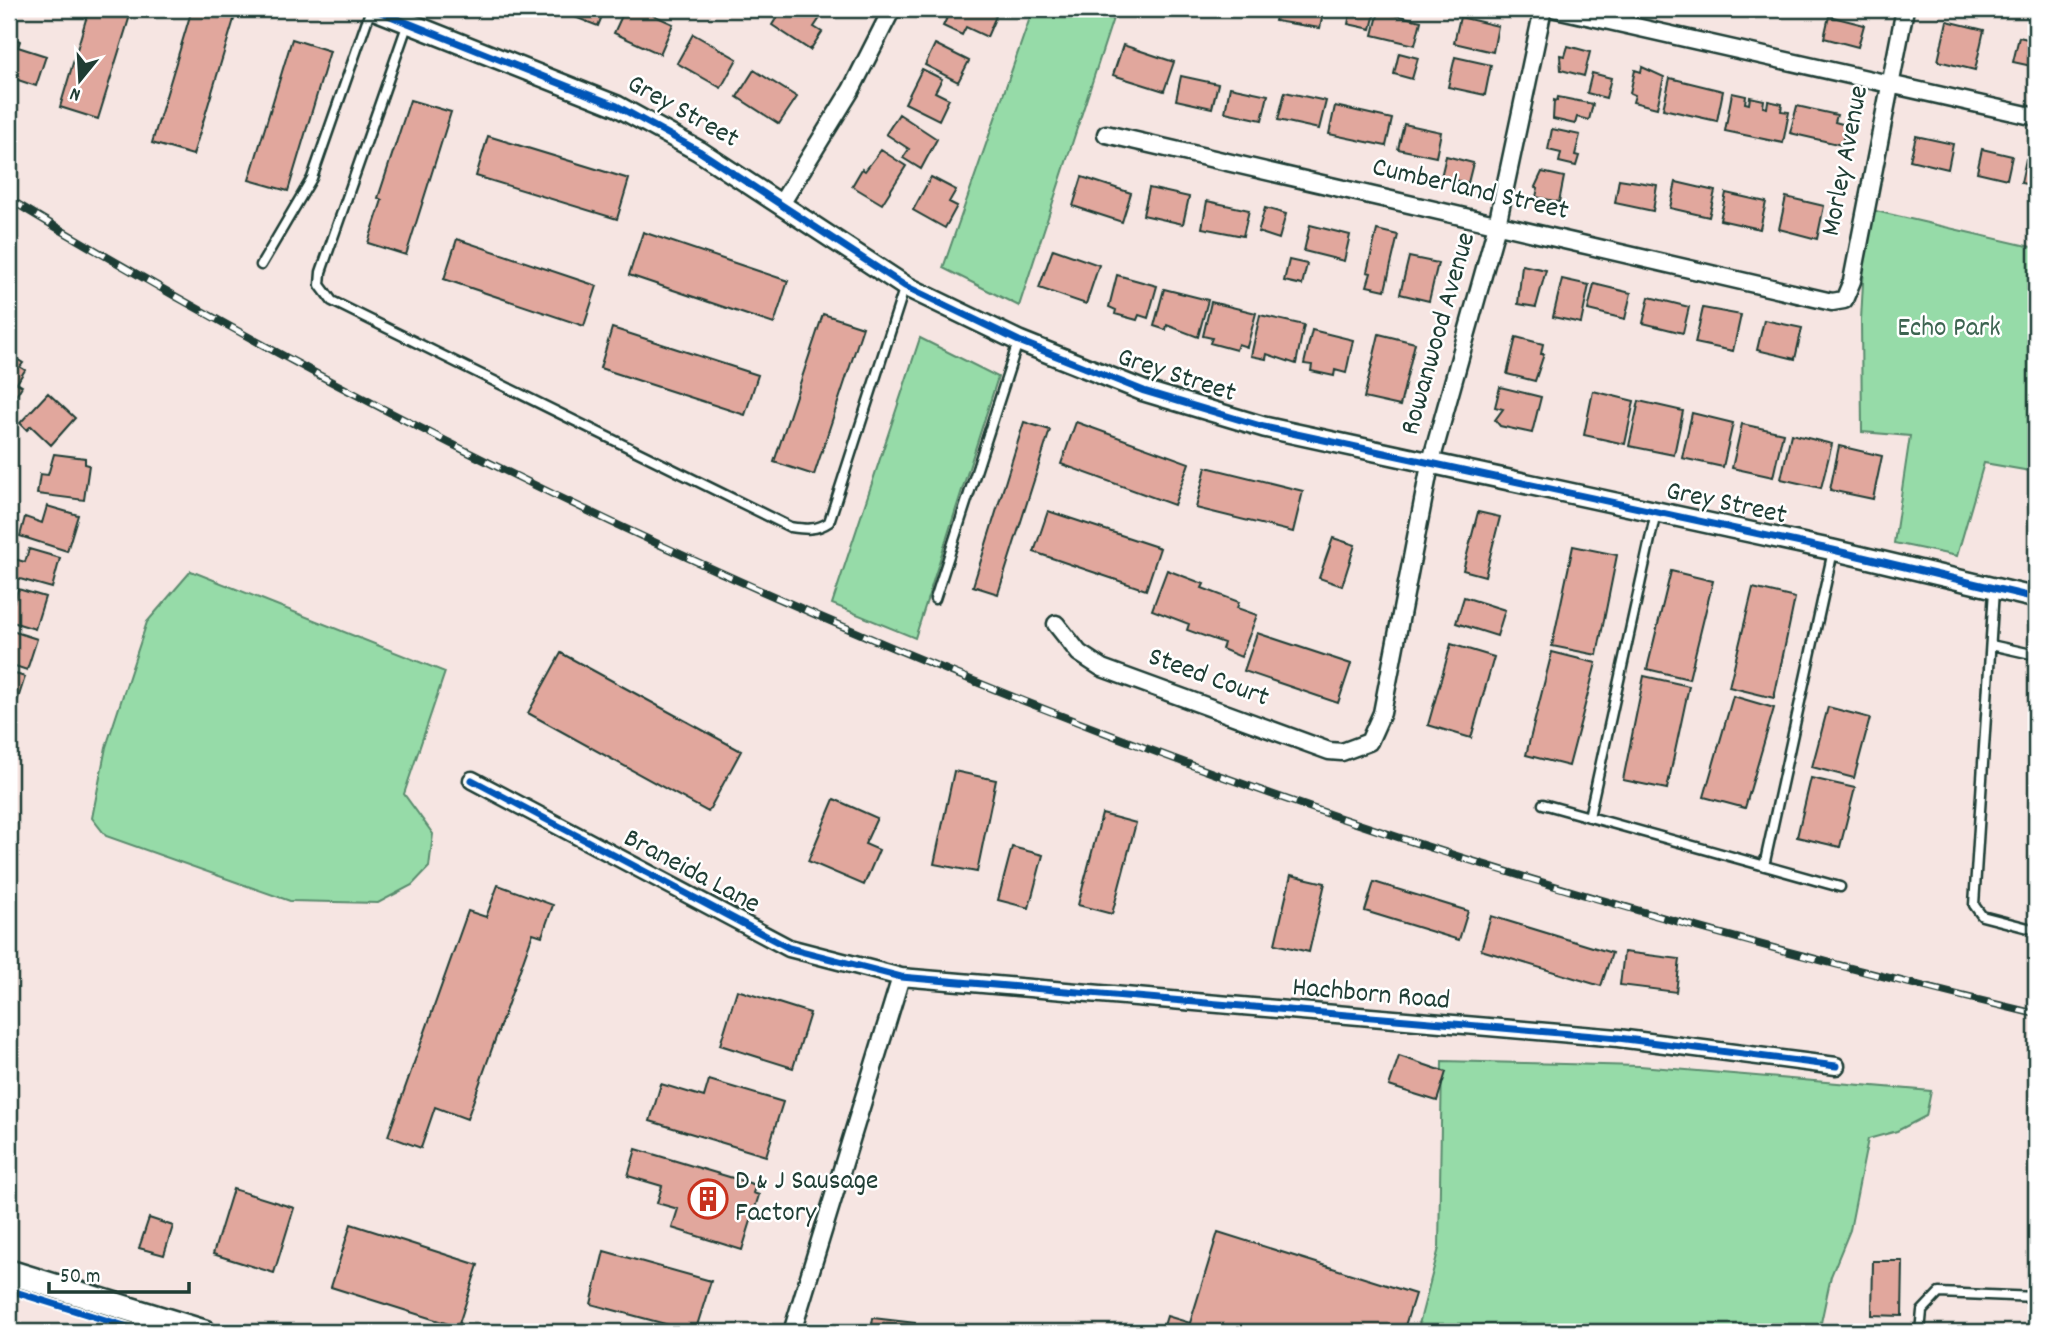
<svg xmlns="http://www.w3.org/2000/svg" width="2045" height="1341" viewBox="0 0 2045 1341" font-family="Dekko,sans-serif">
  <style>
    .green { fill: #96dba8; stroke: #5a8c6e; stroke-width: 2 }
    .building { fill: #e1a79d; stroke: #1f3d34; stroke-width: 2 }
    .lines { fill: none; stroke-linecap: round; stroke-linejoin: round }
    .service-casing { stroke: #1f3d34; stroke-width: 13 }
    .minor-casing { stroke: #1f3d34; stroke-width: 21 }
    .tertiary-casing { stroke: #1f3d34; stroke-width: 24 }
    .secondary-casing { stroke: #1f3d34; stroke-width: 28 }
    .service { stroke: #fff; stroke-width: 8 }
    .minor { stroke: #fff; stroke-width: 16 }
    .tertiary { stroke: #fff; stroke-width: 19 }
    .secondary { stroke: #fff; stroke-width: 23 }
    .rail-casing { stroke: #1f3d34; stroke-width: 8 }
    .rail { stroke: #fff; stroke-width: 5; stroke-dasharray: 16; stroke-linecap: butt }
    .cycleway-casing { stroke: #fff; stroke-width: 11 }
    .cycleway { stroke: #0057b8; stroke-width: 7 }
    .labels { text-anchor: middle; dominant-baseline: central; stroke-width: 5; stroke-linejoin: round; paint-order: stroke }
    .street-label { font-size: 28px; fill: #1f3d34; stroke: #fff }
    .park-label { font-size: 28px; fill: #3d6451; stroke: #fff }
    .poi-label { font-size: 28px; fill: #1f3d34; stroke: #fff; text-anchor: start }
  </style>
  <rect width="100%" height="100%" fill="#f6e5e2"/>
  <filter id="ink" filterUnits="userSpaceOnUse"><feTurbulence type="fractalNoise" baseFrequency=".0143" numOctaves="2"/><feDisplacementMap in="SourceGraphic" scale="14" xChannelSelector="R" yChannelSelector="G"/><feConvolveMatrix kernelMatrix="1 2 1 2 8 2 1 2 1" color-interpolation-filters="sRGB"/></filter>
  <g filter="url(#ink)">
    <path class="green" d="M 1033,9 L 1116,9 L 1019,306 L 943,268 Z
      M 1867,209 L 2036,248 L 2036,472 L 1984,463 L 1957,556 L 1894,543 L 1910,436 L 1862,432 L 1861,320 Z
      M 920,338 L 998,377 L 915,638 L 832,604 Z
      M 191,571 L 445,672 L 404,794 L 433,834 L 429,867 L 412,885 L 378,903 L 290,901 L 106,836 L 92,818 L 106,747 L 147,622 Z
      M 1442,1061 L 1640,1066 L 1931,1091 L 1926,1116 L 1897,1131 L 1868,1139 L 1850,1230 L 1831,1276 L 1819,1332 L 1417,1332 L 1439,1248 Z"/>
    <path class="building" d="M 89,9 L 132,9 L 98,119 L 60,107 Z
      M 192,9 L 210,9 L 235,16 L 193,155 L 152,143 Z
      M 554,9 L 605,9 L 598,26 Z
      M 625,9 L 640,9 L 673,24 L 660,54 L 614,33 Z
      M 782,9 L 812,9 L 822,15 L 814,27 L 822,32 L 810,50 L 772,25 Z
      M 951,9 L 981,9 L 996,16 L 987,37 L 966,27 L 962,35 L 943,26 Z
      M 1166,9 L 1192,9 L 1189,16 Z
      M 1278,9 L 1324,9 L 1320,28 L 1275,21 Z
      M 1351,9 L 1376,9 L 1371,29 L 1348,24 Z
      M 1379,11 L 1421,21 L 1415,45 L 1373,35 Z
      M 1829,16 L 1864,25 L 1858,47 L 1824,38 Z
      M 1460,17 L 1498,26 L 1493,52 L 1454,43 Z
      M 1947,21 L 1984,30 L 1975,70 L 1938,61 Z
      M 693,34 L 737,59 L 721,88 L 677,63 Z
      M 9,37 L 20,41 L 18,47 L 46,56 L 36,86 L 9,77 Z
      M 2019,37 L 2036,41 L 2036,67 L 2013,62 Z
      M 292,39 L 330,51 L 288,191 L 249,180 Z
      M 935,44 L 969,61 L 958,82 L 925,65 Z
      M 1123,45 L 1174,62 L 1164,91 L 1113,75 Z
      M 1568,46 L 1590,52 L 1584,76 L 1561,70 L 1560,55 L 1565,56 Z
      M 1399,53 L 1418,58 L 1412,79 L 1394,74 Z
      M 1455,57 L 1491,65 L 1485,95 L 1448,87 Z
      M 1642,67 L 1664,77 L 1657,108 L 1633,102 L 1635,95 L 1630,93 L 1635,70 L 1641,72 Z
      M 922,69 L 942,79 L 935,92 L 949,99 L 939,120 L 905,103 Z
      M 754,70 L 797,97 L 779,124 L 737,97 Z
      M 1592,73 L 1611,78 L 1606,98 L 1587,93 Z
      M 1181,76 L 1218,84 L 1212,108 L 1176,100 Z
      M 1670,78 L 1723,91 L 1717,121 L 1663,109 Z
      M 1230,87 L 1268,95 L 1262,120 L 1225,112 Z
      M 1285,92 L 1326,101 L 1319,129 L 1278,120 Z
      M 1732,93 L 1746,96 L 1745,103 L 1749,104 L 1750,97 L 1764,100 L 1763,107 L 1767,108 L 1768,101 L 1782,104 L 1781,111 L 1789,112 L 1783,143 L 1725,131 Z
      M 1558,97 L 1593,104 L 1589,120 L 1577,117 L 1575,124 L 1553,119 L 1554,100 L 1557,101 Z
      M 410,100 L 451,112 L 406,255 L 368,243 L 382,200 L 378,198 Z
      M 1335,106 L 1392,119 L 1386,146 L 1329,134 Z
      M 1797,106 L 1837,115 L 1835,122 L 1846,125 L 1842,145 L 1790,133 Z
      M 899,114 L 937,139 L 921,169 L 903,158 L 909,149 L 886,134 Z
      M 1404,124 L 1441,132 L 1436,157 L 1398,149 Z
      M 1552,129 L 1580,135 L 1575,155 L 1579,156 L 1576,166 L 1559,162 L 1561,153 L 1548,150 Z
      M 488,136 L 629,179 L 617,219 L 476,176 Z
      M 1916,136 L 1953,144 L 1948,169 L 1910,160 Z
      M 1982,149 L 2012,156 L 2007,179 L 1977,172 Z
      M 881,150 L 906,166 L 882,204 L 852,186 L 862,169 L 865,171 Z
      M 1446,156 L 1473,163 L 1468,183 L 1441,177 Z
      M 2026,159 L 2036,161 L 2036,186 L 2021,183 Z
      M 1542,172 L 1564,177 L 1559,202 L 1536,197 L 1538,188 L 1535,187 Z
      M 931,177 L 956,190 L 949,202 L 957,206 L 945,228 L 913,210 Z
      M 1082,177 L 1131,193 L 1122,222 L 1073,206 Z
      M 1619,179 L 1657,185 L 1653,211 L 1615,203 Z
      M 1676,182 L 1715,191 L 1709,217 L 1670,208 Z
      M 1149,188 L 1189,197 L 1183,224 L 1143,215 Z
      M 1726,193 L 1766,202 L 1760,229 L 1720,220 Z
      M 1786,197 L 1824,206 L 1817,239 L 1779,229 Z
      M 1207,201 L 1249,210 L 1243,236 L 1202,228 Z
      M 1265,208 L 1286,214 L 1279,239 L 1258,232 Z
      M 1310,225 L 1350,235 L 1344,261 L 1304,251 Z
      M 1377,230 L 1398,235 L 1385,290 L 1367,286 L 1371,273 L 1367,272 Z
      M 643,232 L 788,281 L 774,324 L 629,275 Z
      M 457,239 L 597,286 L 584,326 L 444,279 Z
      M 1053,249 L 1099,265 L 1086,304 L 1039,288 Z
      M 1409,257 L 1438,263 L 1429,301 L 1400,294 Z
      M 1289,260 L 1307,264 L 1302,285 L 1284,281 Z
      M 1522,265 L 1546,270 L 1536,307 L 1518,304 Z
      M 1117,275 L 1157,286 L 1148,318 L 1139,315 L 1137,320 L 1115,314 L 1116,310 L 1109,307 Z
      M 1562,279 L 1589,285 L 1581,323 L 1553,317 Z
      M 1594,284 L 1631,293 L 1625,319 L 1588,310 Z
      M 1164,289 L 1208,300 L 1198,337 L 1167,325 L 1166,330 L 1154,326 Z
      M 1649,297 L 1689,307 L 1683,333 L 1643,323 Z
      M 1211,302 L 1256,313 L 1247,347 L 1238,344 L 1236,350 L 1210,343 L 1212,338 L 1203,336 Z
      M 1703,308 L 1741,315 L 1733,351 L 1695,343 Z
      M 823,314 L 863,327 L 814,475 L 774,462 Z
      M 1260,315 L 1304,325 L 1296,364 L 1267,354 L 1266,359 L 1251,356 Z
      M 1764,320 L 1802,328 L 1795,359 L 1757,350 Z
      M 612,328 L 758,375 L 745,415 L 600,368 Z
      M 1312,330 L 1353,340 L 1346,373 L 1335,370 L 1334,376 L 1311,371 L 1312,365 L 1304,364 Z
      M 1379,334 L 1415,343 L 1400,406 L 1364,398 Z
      M 1516,337 L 1543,344 L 1541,354 L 1544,354 L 1535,381 L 1507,374 Z
      M 9,354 L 23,363 L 20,367 L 25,370 L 17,383 L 22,386 L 9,407 Z
      M 1500,387 L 1541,397 L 1532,433 L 1500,426 L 1495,420 L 1503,409 L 1495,407 Z
      M 1593,391 L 1634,401 L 1625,444 L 1584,435 Z
      M 48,393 L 75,418 L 51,445 L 31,426 L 27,430 L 20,423 Z
      M 1639,401 L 1683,411 L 1674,455 L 1629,446 Z
      M 1692,413 L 1733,423 L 1723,467 L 1682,458 Z
      M 1024,422 L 1050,430 L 998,594 L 973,586 Z
      M 1076,422 L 1189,463 L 1174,505 L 1061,464 Z
      M 1742,424 L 1783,433 L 1773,477 L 1732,468 Z
      M 1791,434 L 1832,444 L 1821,488 L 1781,479 Z
      M 1839,446 L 1882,456 L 1873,499 L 1830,490 Z
      M 54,454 L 85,458 L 85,464 L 89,465 L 84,500 L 37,494 L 40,474 L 48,475 Z
      M 1206,467 L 1303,491 L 1293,532 L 1196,508 Z
      M 47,506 L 78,515 L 67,551 L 20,536 L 25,517 L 42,523 Z
      M 1048,511 L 1160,548 L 1146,590 L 1034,552 Z
      M 1478,512 L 1500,517 L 1485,576 L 1463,570 Z
      M 1333,538 L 1355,545 L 1342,586 L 1319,578 Z
      M 1573,546 L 1617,555 L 1597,655 L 1552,646 Z
      M 29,549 L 60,558 L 52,588 L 9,576 L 11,558 L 25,562 Z
      M 1167,570 L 1204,584 L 1202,588 L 1239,602 L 1237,608 L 1257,615 L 1241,657 L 1222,649 L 1224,643 L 1187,630 L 1189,624 L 1152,610 Z
      M 1671,571 L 1713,581 L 1689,679 L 1647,669 Z
      M 1753,588 L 1795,598 L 1774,698 L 1729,687 Z
      M 18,589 L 45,597 L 35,629 L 9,621 L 9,600 L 14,602 Z
      M 1464,597 L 1505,610 L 1497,636 L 1456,623 Z
      M 9,630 L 37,639 L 27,670 L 9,664 Z
      M 1257,633 L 1351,664 L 1338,703 L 1244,671 Z
      M 1451,644 L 1494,657 L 1471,738 L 1428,725 Z
      M 1552,652 L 1596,663 L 1569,766 L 1526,755 Z
      M 561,653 L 741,751 L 708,812 L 528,713 Z
      M 9,672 L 25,677 L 14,711 L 9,709 Z
      M 1644,676 L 1689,686 L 1667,789 L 1623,780 Z
      M 1733,696 L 1774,708 L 1745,808 L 1704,797 Z
      M 1828,707 L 1870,718 L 1854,778 L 1812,767 Z
      M 954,771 L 996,780 L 977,872 L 934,864 Z
      M 1811,778 L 1855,788 L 1840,847 L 1797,837 Z
      M 834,799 L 877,818 L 865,844 L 879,850 L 864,885 L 808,861 Z
      M 1102,814 L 1136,823 L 1112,914 L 1078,905 Z
      M 1012,847 L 1043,855 L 1029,908 L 998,900 Z
      M 1291,875 L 1325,883 L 1309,952 L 1275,944 Z
      M 1374,882 L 1468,911 L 1459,940 L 1365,911 Z
      M 498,885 L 553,905 L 542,936 L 533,933 L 467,1119 L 435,1107 L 421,1148 L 388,1136 L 468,911 L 486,917 Z
      M 1491,916 L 1612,953 L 1601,986 L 1481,950 Z
      M 1624,952 L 1680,959 L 1676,992 L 1620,985 Z
      M 737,990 L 810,1013 L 793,1068 L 720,1045 Z
      M 1399,1056 L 1446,1072 L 1437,1101 L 1389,1086 Z
      M 709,1080 L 783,1102 L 766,1156 L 650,1121 L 661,1084 L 704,1097 Z
      M 636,1149 L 756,1185 L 753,1193 L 759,1195 L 742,1250 L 672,1228 L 678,1209 L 657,1203 L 662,1186 L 628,1176 Z
      M 233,1189 L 294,1208 L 274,1273 L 213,1254 Z
      M 149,1218 L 173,1226 L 164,1255 L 139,1248 Z
      M 351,1224 L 478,1265 L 458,1327 L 331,1287 Z
      M 1218,1232 L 1415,1294 L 1403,1332 L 1162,1332 L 1167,1316 L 1190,1323 Z
      M 604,1251 L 711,1281 L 695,1332 L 591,1304 Z
      M 1873,1261 L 1903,1261 L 1902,1316 L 1872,1315 Z
      M 873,1318 L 915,1323 L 914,1332 L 871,1332 Z
      M 1941,1330 L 1993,1332 L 1941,1332 Z"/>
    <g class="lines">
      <g class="service-casing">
        <path id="service" d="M 408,23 L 321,272 L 320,285 L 332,301 L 790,527 C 804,529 816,531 829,522 L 905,286
          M 261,265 L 312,178 L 371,9
          M 1994,590 L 1974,905 L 1982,916 L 2036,930
          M 935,599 L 1018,342
          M 1991,645 L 2036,655
          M 1543,804 L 1840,887
          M 1589,817 L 1656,512
          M 1764,866 L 1833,551
          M 1920,1332 L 1922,1311 L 1939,1293 L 2036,1297"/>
      </g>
      <g class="minor-casing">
        <path id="minor" d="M 1556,9 L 2036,117
          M 1106,134 L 1832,302 L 1844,300 L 1852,281 L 1905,9
          M 781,204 L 851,90 L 892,9
          M 1056,624 L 1079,653 L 1102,668 L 1329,751 L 1342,752 L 1369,742 L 1382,713 L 1430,465 L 1497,225 L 1543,9
          M 472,780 L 789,948 L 901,977 L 1618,1038 L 1836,1066
          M 792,1332 L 901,977"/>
      </g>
      <g class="tertiary-casing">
        <path id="tertiary" d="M 373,9 L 617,106 L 699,151 L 905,286 L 1019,341 L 1144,391 L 1264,427 L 1833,550 L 2036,598"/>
      </g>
      <g class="secondary-casing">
        <path id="secondary" d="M 9,1272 L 204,1332"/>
      </g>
      <use href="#service" class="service"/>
      <use href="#minor" class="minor"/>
      <use href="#tertiary" class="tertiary"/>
      <use href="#secondary" class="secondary"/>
      <g class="rail-casing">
        <path id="rail" d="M 9,199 C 408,440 834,639 1274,795 C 1523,883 1779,953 2036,1014"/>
      </g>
      <use href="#rail" class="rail"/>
      <g class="cycleway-casing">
        <path id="cycleway" d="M 373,9 L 617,106 L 699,151 L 905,286 L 1019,341 L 1144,391 L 1264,427 L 1833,550 L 2036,598
          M 472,780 L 789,948 L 901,977 L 1618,1038 L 1836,1066
          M 9,1290 L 144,1332"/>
      </g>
      <use href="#cycleway" class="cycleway"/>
    </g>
  </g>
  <defs>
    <g id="building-ring" transform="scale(2.0125)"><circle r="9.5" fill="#fff" stroke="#c8321e" stroke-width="1.5"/><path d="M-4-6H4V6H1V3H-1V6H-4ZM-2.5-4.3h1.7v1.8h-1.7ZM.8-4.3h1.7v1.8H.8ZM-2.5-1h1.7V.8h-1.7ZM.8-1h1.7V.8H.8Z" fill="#c8321e"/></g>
  </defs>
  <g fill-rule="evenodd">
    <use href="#building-ring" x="708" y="1199"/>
  </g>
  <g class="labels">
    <g class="street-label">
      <text transform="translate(682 113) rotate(29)">Grey Street</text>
      <text transform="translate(1847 161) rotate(-79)">Morley Avenue</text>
      <text transform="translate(1470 191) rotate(13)">Cumberland Street</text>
      <text transform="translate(1440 334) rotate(-74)">Rowanwood Avenue</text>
      <text transform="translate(1176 377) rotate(18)">Grey Street</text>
      <text transform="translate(1726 505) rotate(12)">Grey Street</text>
      <text transform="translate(1208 679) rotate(20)">Steed Court</text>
      <text transform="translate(691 873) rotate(28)">Braneida Lane</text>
      <text transform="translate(1371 996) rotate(5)">Hachborn Road</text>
    </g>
    <g class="park-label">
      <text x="1949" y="330">Echo Park</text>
    </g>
    <g class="poi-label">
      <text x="735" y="1183">D &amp; J Sausage<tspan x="735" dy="32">Factory</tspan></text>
    </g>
  </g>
  <rect width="2045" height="1341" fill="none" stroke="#fff" stroke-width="35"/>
  <rect x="18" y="18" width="2010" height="1306" fill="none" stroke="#1f3d34" stroke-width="2.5" filter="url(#ink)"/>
  <g transform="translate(80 80) rotate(198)" stroke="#ffffff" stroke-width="5" paint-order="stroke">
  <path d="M0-5L12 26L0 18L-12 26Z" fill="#1f3d34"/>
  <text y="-10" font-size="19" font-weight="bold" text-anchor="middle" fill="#1f3d34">N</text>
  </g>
  <path d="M49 1282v10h140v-10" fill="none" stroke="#1f3d34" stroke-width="3.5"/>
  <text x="60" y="1282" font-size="21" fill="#1f3d34" stroke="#ffffff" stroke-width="5" paint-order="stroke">50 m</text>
</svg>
